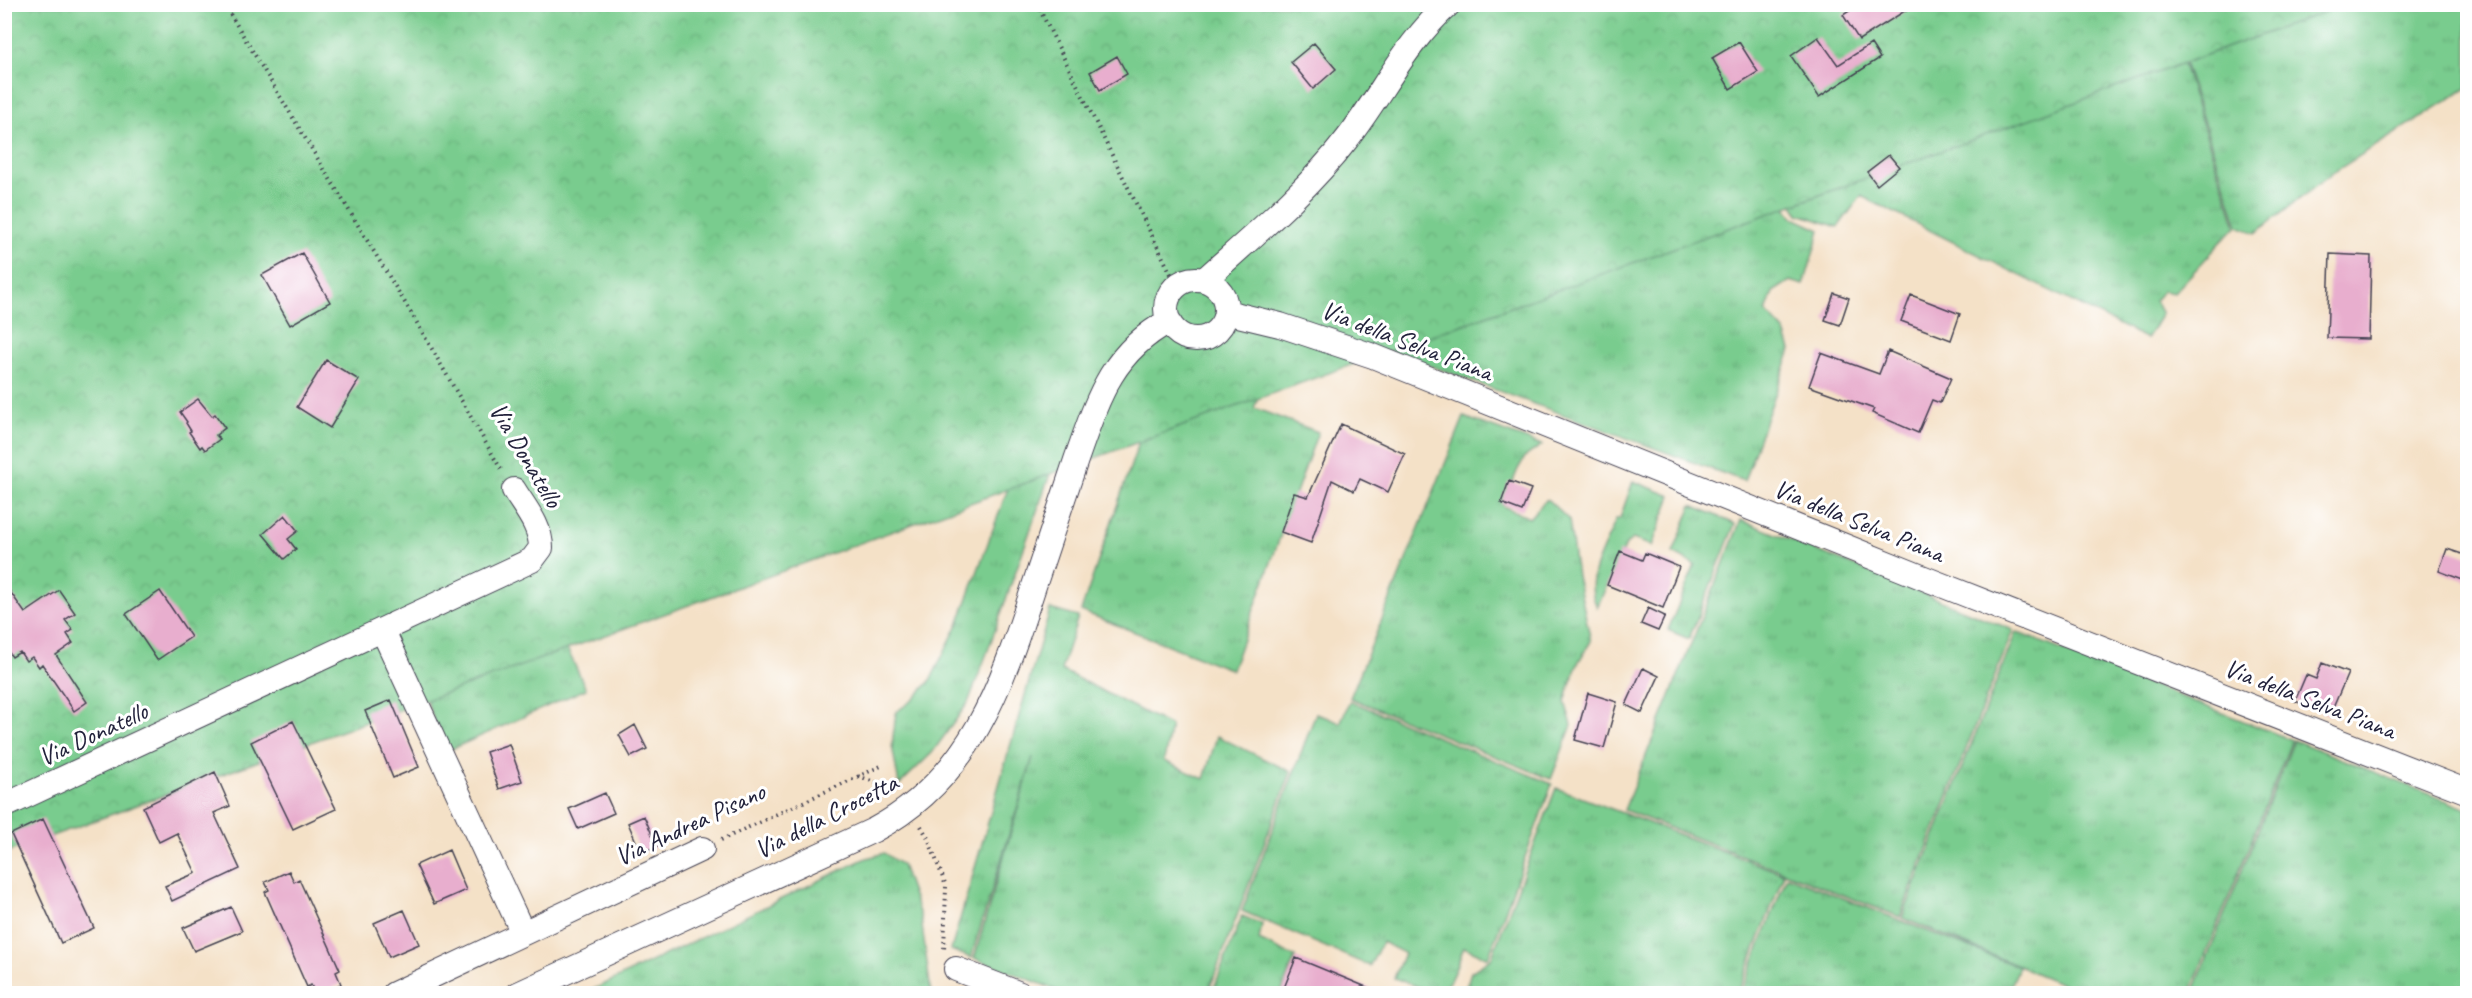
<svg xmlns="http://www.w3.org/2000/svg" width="2472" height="998" viewBox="0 0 2472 998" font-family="Caveat,sans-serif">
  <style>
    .grass { fill: url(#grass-tufts); stroke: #4e7764; stroke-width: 1.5 }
    .park { fill: url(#park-crowns); stroke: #4e7764; stroke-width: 1.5 }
    .building { fill: #e8aece }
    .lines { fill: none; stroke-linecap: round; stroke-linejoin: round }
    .minor-casing { stroke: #423f50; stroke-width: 26 }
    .path { stroke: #423f50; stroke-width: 4; stroke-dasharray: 1.5 4.5; stroke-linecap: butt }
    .minor { stroke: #fff; stroke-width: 24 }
    .labels { text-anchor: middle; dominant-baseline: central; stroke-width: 6; stroke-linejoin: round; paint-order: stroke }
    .street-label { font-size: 26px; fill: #22223b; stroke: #fff }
  </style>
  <defs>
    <pattern id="grass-tufts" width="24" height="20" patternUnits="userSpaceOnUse" patternTransform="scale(1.5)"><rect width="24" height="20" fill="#79cc8e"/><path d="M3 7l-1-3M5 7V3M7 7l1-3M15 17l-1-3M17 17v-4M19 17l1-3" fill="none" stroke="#68af7b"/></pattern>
    <pattern id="park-crowns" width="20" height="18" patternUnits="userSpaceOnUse" patternTransform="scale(1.5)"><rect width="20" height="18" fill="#79cc8e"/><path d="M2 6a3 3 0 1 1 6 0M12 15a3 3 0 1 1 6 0" fill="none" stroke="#68af7b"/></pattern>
  </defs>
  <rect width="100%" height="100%" fill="#fff"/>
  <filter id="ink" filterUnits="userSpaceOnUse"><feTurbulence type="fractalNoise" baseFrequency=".0167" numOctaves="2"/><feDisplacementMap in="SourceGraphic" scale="12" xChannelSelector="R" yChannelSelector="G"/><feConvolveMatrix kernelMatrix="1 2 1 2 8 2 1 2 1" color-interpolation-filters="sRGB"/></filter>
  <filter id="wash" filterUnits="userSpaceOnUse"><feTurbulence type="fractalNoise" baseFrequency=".008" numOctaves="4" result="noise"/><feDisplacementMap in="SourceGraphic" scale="24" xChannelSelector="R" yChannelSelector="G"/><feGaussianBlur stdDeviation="1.35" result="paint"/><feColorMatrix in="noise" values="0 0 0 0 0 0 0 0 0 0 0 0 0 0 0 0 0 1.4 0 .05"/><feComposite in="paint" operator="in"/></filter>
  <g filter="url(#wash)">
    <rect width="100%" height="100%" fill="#f4e1c7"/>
    <path class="grass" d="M 2163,5 L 2467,5 L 2467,88 L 2334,172 L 2256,233 L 2238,226 L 2177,41 Z
      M 2174,37 L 2236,226 L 2174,293 L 2163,291 L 2155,301 L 2162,314 L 2147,339 L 1861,196 L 1838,227 L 1799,214 L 1765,164 Z
      M 1757,169 L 1794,218 L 1820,230 L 1804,285 L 1790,281 L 1773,292 L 1766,312 L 1785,332 L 1791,350 L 1744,481 L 1240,296 Z
      M 1073,311 L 1061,430 L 1049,477 L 987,653 L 968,703 L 932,753 L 899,785 L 892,745 L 896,712 L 913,700 L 930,681 L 959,622 Z
      M 1281,338 L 1254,408 L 1318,432 L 1232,670 L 1081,611 L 1166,363 Z
      M 1464,417 L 1542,445 L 1525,457 L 1518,469 L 1503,506 L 1529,518 L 1547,499 L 1569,520 L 1577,576 L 1591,641 L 1579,661 L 1570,684 L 1565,702 L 1572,725 L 1551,779 L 1350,698 Z
      M 1633,481 L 1671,496 L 1652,546 L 1633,539 L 1627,543 L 1597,607 C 1582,577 1606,547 1616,519 L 1620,518 Z
      M 1692,505 L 1735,524 L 1689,639 L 1668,630 L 1695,565 L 1673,553 Z
      M 1741,520 L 2013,630 L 1900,917 L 1624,810 Z
      M 534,578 L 586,689 L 445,752 L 400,626 Z
      M 1050,609 L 1078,617 L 1061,670 L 1171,726 L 1164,761 L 1204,779 L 1217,736 L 1291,772 L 1208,993 L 1064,993 L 974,958 L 1033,757 L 971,958 L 951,950 Z
      M 2016,632 L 2292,740 L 2190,993 L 2084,993 L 1902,918 Z
      M 1350,701 L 1552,784 L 1488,958 L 1464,947 C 1444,998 1447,998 1394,978 L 1404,953 L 1382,942 L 1370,966 L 1242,911 L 1316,713 L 1340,723 Z
      M 2294,740 L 2467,809 L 2467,993 L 2193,993 Z
      M 1556,788 L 1784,874 L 1738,993 L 1464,993 L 1471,972 L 1491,959 Z
      M 884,853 L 902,865 L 921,918 L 931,993 L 586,993 L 864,859 Z
      M 1787,876 L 2019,967 L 2008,993 L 1741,993 Z
      M 1242,916 L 1262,924 L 1259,940 L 1295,957 L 1281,993 L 1212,993 Z"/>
    <path class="park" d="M 5,5 L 2344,5 L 5,853 Z"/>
    <g id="blocks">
      <path class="building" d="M 1860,4 L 1916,4 L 1859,40 L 1843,15 Z
        M 1818,37 L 1838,65 L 1871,44 L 1880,58 L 1819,97 L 1791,56 Z
        M 1739,42 L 1758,72 L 1730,89 L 1712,58 Z
        M 1314,43 L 1336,69 L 1313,89 L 1291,62 Z
        M 1117,56 L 1127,74 L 1100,90 L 1090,72 Z
        M 1889,155 L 1899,167 L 1877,185 L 1867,172 Z
        M 302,253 L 330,302 L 290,325 L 262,275 Z
        M 2330,254 L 2371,256 L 2369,339 L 2327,338 Z
        M 1834,293 L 1849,298 L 1840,325 L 1825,320 Z
        M 1911,295 L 1960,314 L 1951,340 L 1901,321 Z
        M 1888,351 L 1951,378 L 1940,403 L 1932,400 L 1918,433 L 1872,413 L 1874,409 L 1809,386 L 1821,353 L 1879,374 Z
        M 326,360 L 359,380 L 330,428 L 297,407 Z
        M 198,399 L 212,416 L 215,414 L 225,428 L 216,435 L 220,439 L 205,450 L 202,446 L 200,448 L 189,432 L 191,431 L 186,423 L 187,422 L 180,412 Z
        M 1341,424 L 1405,454 L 1388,492 L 1360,479 L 1354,491 L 1332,480 L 1311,543 L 1281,532 L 1294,493 L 1308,497 Z
        M 1509,481 L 1531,489 L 1522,511 L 1501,503 Z
        M 285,515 L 298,531 L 288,539 L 296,549 L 284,559 L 263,534 Z
        M 2447,549 L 2468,556 L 2468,582 L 2439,571 Z
        M 1620,551 L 1642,560 L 1645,553 L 1679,567 L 1663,608 L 1607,585 Z
        M 4,583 L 25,613 L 59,590 L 75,613 L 65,620 L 73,630 L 67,634 L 73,643 L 56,655 L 87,702 L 74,711 L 42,664 L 39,667 L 32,657 L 26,661 L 20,652 L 12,657 L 4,646 Z
        M 160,591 L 191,637 L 157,660 L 126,614 Z
        M 1648,608 L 1665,616 L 1658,631 L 1641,624 Z
        M 2322,663 L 2348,673 L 2330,715 L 2295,701 L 2306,675 L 2316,679 Z
        M 1643,668 L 1659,676 L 1642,713 L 1626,705 Z
        M 1588,693 L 1617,702 L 1604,748 L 1575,740 Z
        M 391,700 L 419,767 L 393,778 L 365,711 Z
        M 293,721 L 336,809 L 293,829 L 251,742 Z
        M 635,725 L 647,749 L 631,757 L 619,735 Z
        M 509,744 L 522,781 L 499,789 L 486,752 Z
        M 215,772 L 230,806 L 214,813 L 240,869 L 172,901 L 165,886 L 196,873 L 177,833 L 159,842 L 143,807 Z
        M 605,793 L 614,813 L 578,829 L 569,809 Z
        M 644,816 L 657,846 L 641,853 L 628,823 Z
        M 43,819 L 94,928 L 61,943 L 11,834 Z
        M 449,850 L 466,890 L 434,904 L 416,865 Z
        M 289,871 L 294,882 L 299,879 L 340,970 L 336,972 L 341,984 L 321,993 L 315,993 L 311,985 L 307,987 L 265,892 L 269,890 L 265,882 Z
        M 231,907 L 242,931 L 194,951 L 183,928 Z
        M 404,910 L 419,944 L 389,957 L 374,923 Z
        M 1296,958 L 1381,993 L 1282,993 Z"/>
    </g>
  </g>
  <g filter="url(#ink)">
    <use href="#blocks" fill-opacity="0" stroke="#423f50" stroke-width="1.5"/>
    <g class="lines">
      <g class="minor-casing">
        <path id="minor" d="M1166 309a30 30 0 1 1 60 0a30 30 0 1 1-60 0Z
          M 1204,280 C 1254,235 1306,192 1347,139 C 1382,94 1406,42 1449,4
          M 1226,312 L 1280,325 L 1373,356 L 1929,580 L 2468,792
          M 383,631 L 523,933
          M 4,806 L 532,560 L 541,548 C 541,526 525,508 514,490
          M 956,969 L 1020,994
          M 394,994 L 702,849
          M 518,994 L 874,830 C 972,778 1002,684 1034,586 C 1048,544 1062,502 1076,460 C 1097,401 1110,353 1169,321"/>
      </g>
      <path class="path" d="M 224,4 L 413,316 L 503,473
        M 1037,4 L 1177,286
        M 858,776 L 890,788 L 894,792
        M 921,826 L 928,838 L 946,886 L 944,951
        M 721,840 L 881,766"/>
      <use href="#minor" class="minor"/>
    </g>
  </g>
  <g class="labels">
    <g class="street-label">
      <text transform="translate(1407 341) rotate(21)">Via della Selva Piana</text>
      <text transform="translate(526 455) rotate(59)">Via Donatello</text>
      <text transform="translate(1859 521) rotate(22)">Via della Selva Piana</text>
      <text transform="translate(2310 699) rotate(21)">Via della Selva Piana</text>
      <text transform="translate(93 734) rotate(-25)">Via Donatello</text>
      <text transform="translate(826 816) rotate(-27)">Via della Crocetta</text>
      <text transform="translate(690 824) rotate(-25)">Via Andrea Pisano</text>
    </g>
  </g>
  <rect width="2472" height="998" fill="none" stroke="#fff" stroke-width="24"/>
</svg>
